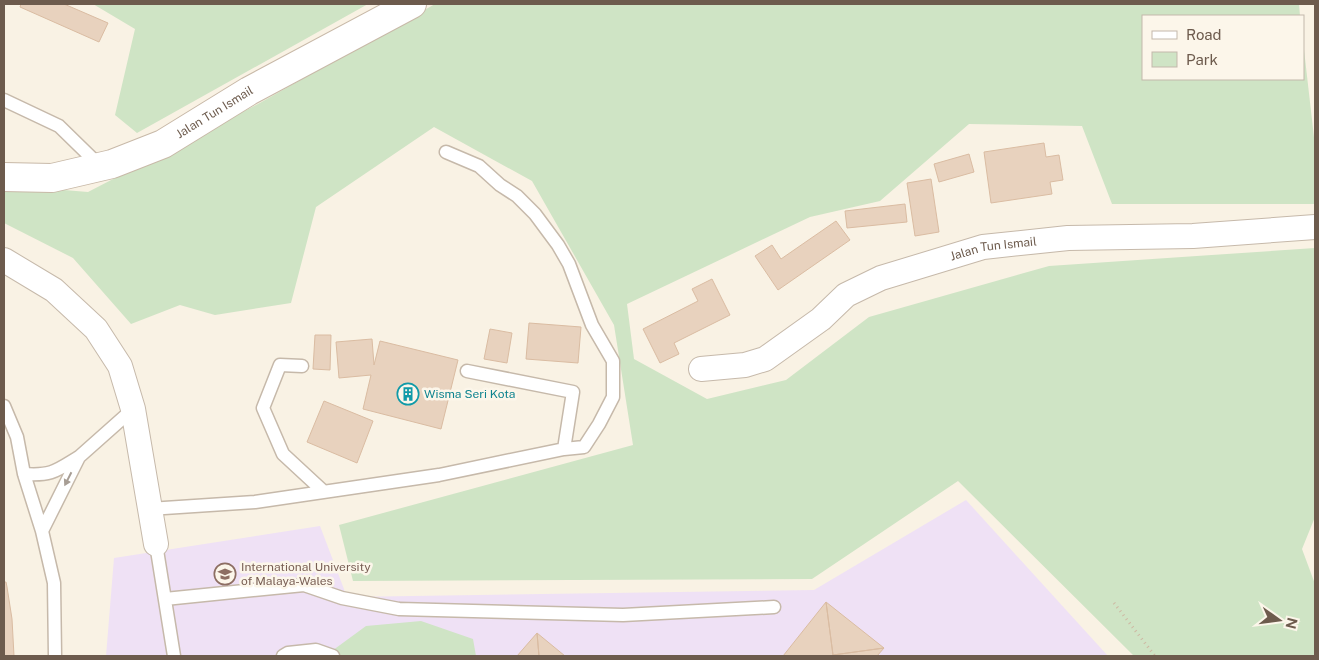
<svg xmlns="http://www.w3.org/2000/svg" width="1319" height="660" viewBox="0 0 1319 660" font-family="'Public Sans',sans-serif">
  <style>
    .education { fill: #efe1f5 }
    .green { fill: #cfe4c5 }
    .building { fill: #e8d2be; stroke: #dabca2 }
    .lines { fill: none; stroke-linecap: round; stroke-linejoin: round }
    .lane-casing { stroke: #c6b9aa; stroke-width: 15 }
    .street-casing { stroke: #c6b9aa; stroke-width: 26 }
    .secondary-casing { stroke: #c8b9a8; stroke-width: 30 }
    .path { stroke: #ceb8a3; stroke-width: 3; stroke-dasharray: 1 4; stroke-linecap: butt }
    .lane { stroke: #fff; stroke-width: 12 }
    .street { stroke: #fff; stroke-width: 24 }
    .secondary { stroke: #fff; stroke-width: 28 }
    .oneway { fill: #a79d94 }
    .labels { text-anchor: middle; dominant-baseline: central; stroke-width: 5; stroke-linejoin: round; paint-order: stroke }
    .street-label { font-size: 12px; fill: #6d5b4d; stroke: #fcf6ea }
    .culture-label { font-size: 12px; fill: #0d838f; stroke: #fcf6ea; text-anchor: start }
    .education-label { font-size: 12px; fill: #785e54; stroke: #fcf6ea; text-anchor: start }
  </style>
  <rect width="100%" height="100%" fill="#f9f2e4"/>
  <path class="education" d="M 966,500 L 1108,656 L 106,656 L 114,558 L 320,526 L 347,597 L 814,590 Z"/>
  <path class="green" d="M 93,4 L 368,4 L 137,133 L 115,115 L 135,29 Z
    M 435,4 L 1299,4 L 1300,16 L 1143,16 L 1143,79 L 1303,79 L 1303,41 L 1315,146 L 1315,204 L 1112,204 L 1082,126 L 969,124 L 880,201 L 810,217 L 627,304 L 634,359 L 707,399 L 786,380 L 869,317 L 1049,266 L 1315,248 L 1315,517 L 1302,549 L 1315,584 L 1315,656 L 1134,656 L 958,481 L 812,579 L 353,581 L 339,525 L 633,445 L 614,325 L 532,181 L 434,127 L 316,207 L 291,303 L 215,315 L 180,305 L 131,324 L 73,258 L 4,223 L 4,185 L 88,192 L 258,104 Z
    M 421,621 L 473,639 L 476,656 L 325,656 L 366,626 Z"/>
  <path class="building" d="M 21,4 L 64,4 L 108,23 L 99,42 L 20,7 Z
    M 1044,143 L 1046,157 L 1059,155 L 1063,180 L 1050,182 L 1052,194 L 991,203 L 984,152 Z
    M 969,154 L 974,172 L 939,182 L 934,164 Z
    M 931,179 L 939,232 L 915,236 L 907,183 Z
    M 905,204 L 907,222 L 847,228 L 845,211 Z
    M 836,221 L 850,240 L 778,290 L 755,256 L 772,245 L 781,259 Z
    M 712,279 L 730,315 L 674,343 L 679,354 L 660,363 L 643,329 L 698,301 L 692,289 Z
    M 529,323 L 581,327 L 578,363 L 526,359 Z
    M 490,329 L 512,333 L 507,363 L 484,359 Z
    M 315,335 L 331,335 L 330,370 L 313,369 Z
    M 372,339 L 374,365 L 380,341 L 458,360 L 441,429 L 363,409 L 371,375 L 339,378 L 336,342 Z
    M 324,401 L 373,421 L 357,463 L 307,442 Z
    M 4,582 L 6,582 L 7,587 L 12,619 L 14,656 L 4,656 Z
    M 826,602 L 884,648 L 833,655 Z
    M 826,602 L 833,655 L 831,656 L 783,656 Z
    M 537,633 L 565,656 L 539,656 Z
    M 537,633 L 539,656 L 517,656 Z
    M 884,648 L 877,656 L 831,656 L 833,655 Z"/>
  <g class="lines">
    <g class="lane-casing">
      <path id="lane" d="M 4,100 L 59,126 L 101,167
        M 302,366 L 280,365 L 263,408 L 283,454 L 323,491
        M 467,371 L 573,392 L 564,449
        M 4,406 L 17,437 L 24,474 L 42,531 L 54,583 L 55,656
        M 79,457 L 133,409
        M 24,474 C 52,476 56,471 79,457 L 42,531
        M 149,509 L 255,502 L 439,475 L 564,449 L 584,447 L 599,424 L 613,397 L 613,361 L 592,325 L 569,264 L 558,245 L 535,214 L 517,196 L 500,185 L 479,166 L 446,152
        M 156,544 L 174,656
        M 165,599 L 304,585 L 342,598 L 399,609 L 623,615 L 774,607
        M 283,656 L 288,653 L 316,650 L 333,656"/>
    </g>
    <g class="street-casing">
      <g id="street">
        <path d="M 4,260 L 54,290 L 96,329 L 120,366 L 133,409 L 156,544"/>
        <path id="s1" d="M 701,369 L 745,365 L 765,359 L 821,319 L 846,295 L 881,278 L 983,247 L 1068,238 L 1193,236 L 1315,227"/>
      </g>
    </g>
    <g class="secondary-casing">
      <g id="secondary">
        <path id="s2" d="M 4,177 L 52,178 L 112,164 L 163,144 L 249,91 L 412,4"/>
      </g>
    </g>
    <path class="path" d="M 1114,603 L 1155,656"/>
    <use href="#lane" class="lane"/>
    <use href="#street" class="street"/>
    <use href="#secondary" class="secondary"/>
  </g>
  <defs><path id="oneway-solid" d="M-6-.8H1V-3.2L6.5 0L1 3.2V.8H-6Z" transform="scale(1.25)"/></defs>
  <use class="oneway" href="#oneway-solid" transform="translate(68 479) rotate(117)"/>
  <defs>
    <g id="building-ring" transform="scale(1.125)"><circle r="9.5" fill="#fcf6ea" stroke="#0f9aa8" stroke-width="1.5"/><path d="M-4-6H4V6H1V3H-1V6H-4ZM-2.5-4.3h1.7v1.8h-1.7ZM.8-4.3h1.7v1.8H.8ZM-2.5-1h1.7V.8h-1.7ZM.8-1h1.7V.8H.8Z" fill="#0f9aa8"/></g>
    <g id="university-ring" transform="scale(1.125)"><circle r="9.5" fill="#fcf6ea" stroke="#8d6e63" stroke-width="1.5"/><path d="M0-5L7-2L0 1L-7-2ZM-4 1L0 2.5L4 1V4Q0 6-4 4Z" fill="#8d6e63"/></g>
  </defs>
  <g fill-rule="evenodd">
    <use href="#building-ring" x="408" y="394"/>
    <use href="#university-ring" x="225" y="574"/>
  </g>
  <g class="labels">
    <g class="street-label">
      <text stroke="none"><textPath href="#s2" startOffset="225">Jalan Tun Ismail</textPath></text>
      <text stroke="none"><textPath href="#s1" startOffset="324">Jalan Tun Ismail</textPath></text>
    </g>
    <g class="culture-label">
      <text x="424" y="394">Wisma Seri Kota</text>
    </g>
    <g class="education-label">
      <text x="241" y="567">International University<tspan x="241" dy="14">of Malaya-Wales</tspan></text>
    </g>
  </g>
  <rect width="1319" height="660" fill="none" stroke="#6d5b4d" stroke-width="10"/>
  <rect x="1142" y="15" width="162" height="65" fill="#fcf6ea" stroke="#c3b8ab"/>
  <rect x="1152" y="31" width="25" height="8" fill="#ffffff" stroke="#c3b8ab"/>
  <text x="1186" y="40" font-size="15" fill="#6d5b4d">Road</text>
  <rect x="1152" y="52" width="25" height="15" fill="#cfe4c5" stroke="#c3b8ab"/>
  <text x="1186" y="65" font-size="15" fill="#6d5b4d">Park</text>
  <g transform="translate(1279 620) rotate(104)" stroke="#fcf6ea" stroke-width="4" paint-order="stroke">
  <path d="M0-4L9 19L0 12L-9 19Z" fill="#6d5b4d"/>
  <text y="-8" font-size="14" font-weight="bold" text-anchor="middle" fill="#6d5b4d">N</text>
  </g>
</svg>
